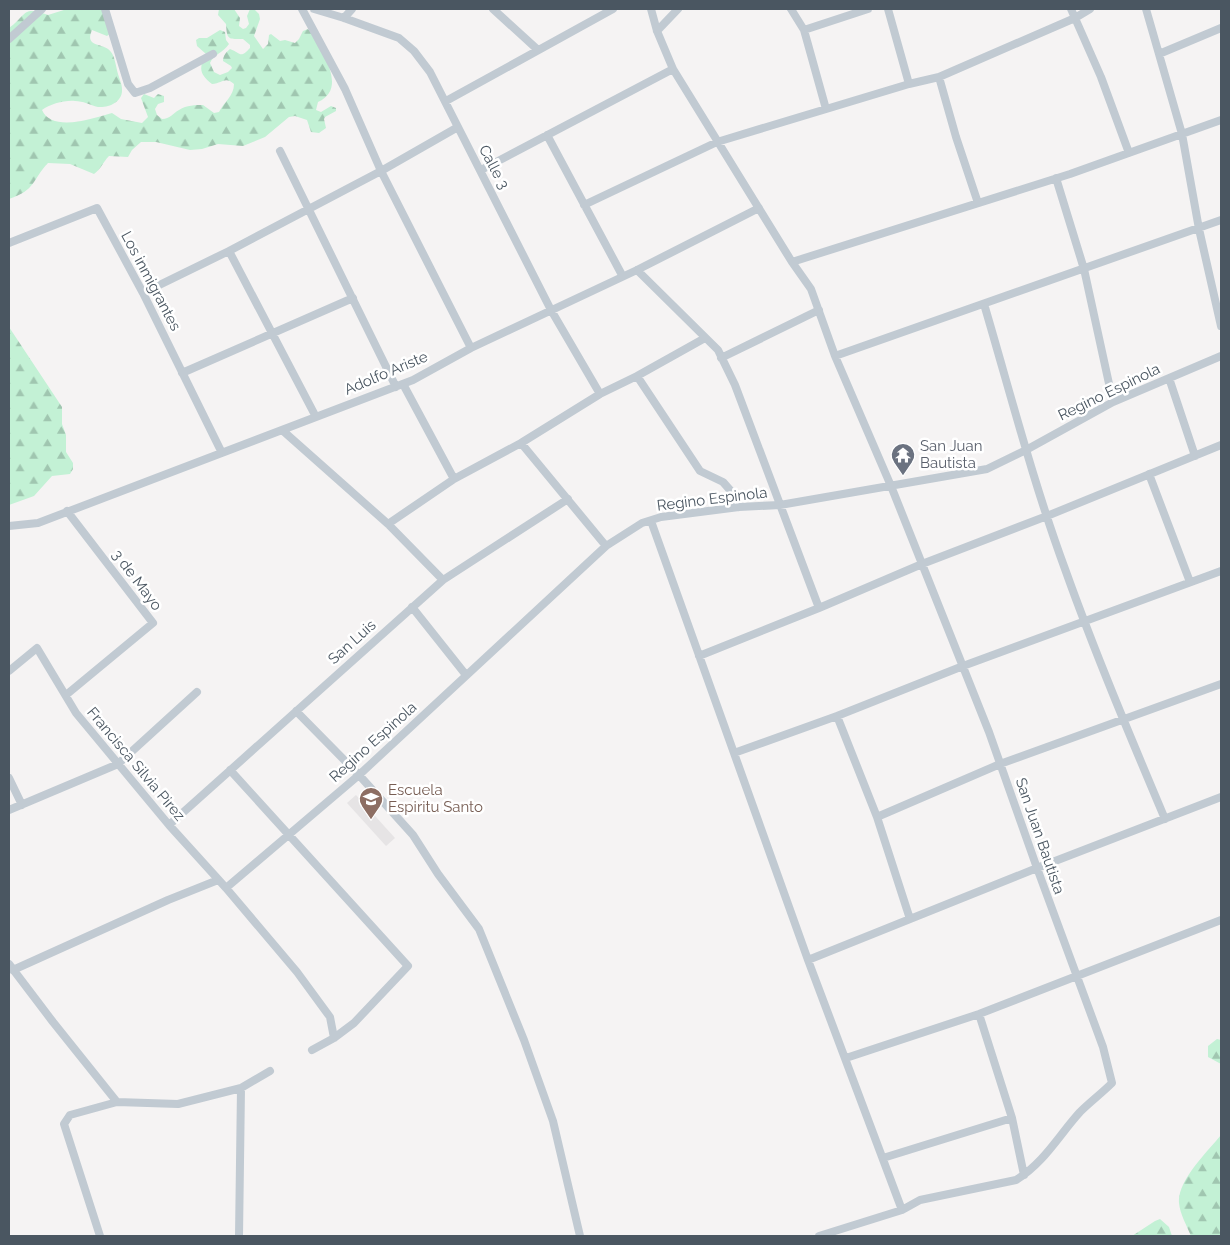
<svg xmlns="http://www.w3.org/2000/svg" width="1230" height="1245" viewBox="0 0 1230 1245" font-family="Raleway,sans-serif">
  <style>
    .education { fill: #e6e4e5 }
    .forest { fill: url(#forest-firs) }
    .lines { fill: none; stroke-linecap: round; stroke-linejoin: round }
    .minor { stroke: #c1cad2; stroke-width: 8 }
    .labels { text-anchor: middle; dominant-baseline: central; stroke-width: 5; stroke-linejoin: round; paint-order: stroke }
    .street-label { font-size: 15px; fill: #4a5661; stroke: #fff }
    .worship-label { font-size: 15px; fill: #5b616d; stroke: #fff; text-anchor: start }
    .education-label { font-size: 15px; fill: #785e54; stroke: #fff; text-anchor: start }
  </style>
  <defs>
    <pattern id="forest-firs" width="22" height="20" patternUnits="userSpaceOnUse" patternTransform="scale(1.25)"><rect width="22" height="20" fill="#c3f1d5"/><path d="M5 1l3.5 6h-7zM16 11l3.5 6h-7z" fill="#a0c6b0"/></pattern>
  </defs>
  <rect width="100%" height="100%" fill="#f5f3f3"/>
  <path class="education" d="M 356,795 L 395,838 L 386,846 L 347,803 Z"/>
  <path class="forest" d="M 67,9 L 102,9 L 112,32 L 107,36 L 92,30 C 84,49 104,42 111,52 C 115,57 116,67 118,74 C 119,78 122,84 122,89 C 123,102 109,108 98,107 C 90,105 83,101 75,101 C 65,100 50,104 42,110 C 52,133 94,118 112,113 L 121,119 L 142,123 L 148,117 L 141,98 L 144,94 L 154,98 L 158,94 L 164,96 L 164,102 L 158,104 L 155,109 L 157,115 L 162,119 C 170,119 173,113 179,110 C 187,105 195,105 203,105 L 214,113 L 219,112 C 224,102 234,96 234,84 C 225,76 223,83 212,84 C 200,74 198,69 206,54 L 197,46 L 196,40 L 199,38 L 207,38 L 220,30 L 225,32 L 226,40 L 229,44 C 224,52 213,55 210,63 L 214,72 L 220,75 L 228,72 L 232,68 L 231,66 L 223,61 C 223,56 226,52 230,49 C 241,53 240,59 250,48 L 250,45 L 243,39 C 228,39 227,40 226,24 L 218,15 L 219,9 L 234,9 L 240,18 L 239,26 L 243,29 L 246,28 L 249,24 L 247,16 L 250,9 L 254,9 L 259,14 L 260,19 L 254,36 L 263,49 L 268,44 L 269,35 L 271,34 L 280,41 L 285,40 L 295,43 L 299,39 L 303,31 L 308,29 L 312,33 C 322,52 348,89 318,102 L 316,110 L 321,112 L 331,106 L 336,108 L 336,111 L 325,117 L 324,119 L 326,128 L 319,133 L 311,132 L 307,120 L 295,116 L 289,117 L 265,137 L 243,146 L 218,144 L 202,149 L 190,150 L 156,142 L 141,142 L 132,150 L 128,157 L 109,156 C 103,162 101,169 94,174 L 70,164 L 48,163 C 32,180 36,190 9,199 L 9,28 C 27,15 22,5 48,15 Z
    M 9,327 L 62,407 L 62,424 L 66,435 L 66,452 L 73,463 L 73,469 L 70,474 L 52,476 L 34,496 L 9,505 Z
    M 1217,1039 L 1221,1040 L 1221,1064 L 1208,1057 L 1208,1046 Z
    M 1221,1135 L 1221,1236 L 1191,1236 C 1187,1226 1180,1214 1179,1203 C 1177,1181 1208,1151 1221,1135 Z
    M 1160,1219 L 1169,1227 L 1172,1236 L 1132,1236 L 1155,1221 Z"/>
  <g class="lines">
    <path class="minor" d="M 105,9 L 128,84 L 135,93 L 150,88 L 213,54
      M 302,9 L 345,89 L 381,171 L 471,348
      M 314,9 L 344,18 L 399,38 L 414,51 L 430,72 L 551,310 L 600,394
      M 493,9 L 538,50
      M 651,9 L 657,31 L 673,69 L 792,262 L 811,289 L 835,356 L 891,486 L 989,732 L 1037,868 L 1103,1047 L 1112,1083 C 1102,1093 1090,1102 1080,1112 C 1059,1135 1044,1163 1016,1180 L 920,1200 L 902,1210 L 819,1236
      M 791,9 L 804,30 L 826,109
      M 888,9 L 909,84
      M 1071,9 L 1101,77 L 1129,153
      M 1146,9 L 1182,134 L 1199,229 L 1221,326
      M 344,18 L 352,9
      M 804,30 L 868,9
      M 657,31 L 678,9
      M 9,39 L 42,9
      M 1159,54 L 1221,28
      M 939,77 L 956,137 L 978,203
      M 446,101 L 613,9
      M 547,135 L 622,275
      M 280,151 L 396,387
      M 481,170 L 673,69
      M 1056,178 L 1084,269 L 1113,402
      M 584,205 L 717,142 L 909,84 L 939,77 L 1075,18 L 1090,9
      M 9,243 L 97,208 L 143,293 L 222,453
      M 792,262 L 1070,174 L 1221,120
      M 637,270 L 718,350 L 735,385 L 819,608
      M 143,293 L 229,251
      M 984,304 C 1010,392 1033,482 1065,569 C 1095,653 1130,736 1165,819
      M 835,356 L 1221,220
      M 721,358 L 819,310
      M 182,373 L 353,298
      M 637,376 L 700,471 L 723,482 L 730,490 L 739,507
      M 1169,378 L 1195,456
      M 403,384 L 454,479
      M 316,417 L 229,251 L 381,171 L 458,127
      M 282,430 L 388,524 L 443,580
      M 521,443 L 606,546
      M 1149,474 L 1190,582
      M 651,521 L 808,960 L 902,1210
      M 388,524 L 454,479 L 521,443 L 600,394 L 637,376 L 705,338
      M 9,526 L 38,523 L 413,380 L 471,348 L 637,270 L 759,208
      M 412,607 L 466,675
      M 699,656 L 819,608 L 922,564 L 1047,516 L 1221,445
      M 9,671 L 37,648 L 76,713 L 169,825 L 226,888 L 297,972 L 330,1017 L 334,1038
      M 66,695 L 153,623 L 67,511
      M 296,711 L 359,775 L 413,835 L 438,874 L 479,929 L 524,1040 L 553,1121 L 580,1236
      M 837,716 L 877,817 L 910,919
      M 734,753 L 837,716 L 963,666 L 1221,571
      M 230,770 L 408,966 L 354,1023 L 334,1038 L 312,1050
      M 9,778 L 22,805
      M 9,810 L 118,764 L 197,692
      M 877,817 L 1000,764 L 1221,684
      M 169,825 L 443,580 L 568,499
      M 226,888 L 359,775 L 606,546 L 642,523 L 661,517 L 739,507 L 780,505 L 987,469 L 1026,450 L 1113,402 L 1221,356
      M 808,960 L 1037,868 L 1221,797
      M 9,964 L 53,1022 L 117,1102 L 70,1115 L 64,1124 L 100,1236
      M 13,970 L 168,900 L 218,880
      M 979,1014 L 1012,1118 L 1024,1175
      M 846,1058 L 979,1014 L 1221,920
      M 117,1102 L 178,1104 L 241,1088 L 270,1071
      M 883,1158 L 1012,1118
      M 239,1236 L 241,1088"/>
  </g>
  <defs>
    <g id="temple-pin" transform="scale(1.25)"><path d="M0 17L-7.5 6A9.5 9.5 0 1 1 7.5 6Z" fill="#6b7280" stroke="#fff"/><path d="M0-6L5-2H3V0L6.5 2.5H4V6H1.5V3h-3V6H-4V2.5H-6.5L-3 0V-2H-5Z" fill="#fff"/></g>
    <g id="school-pin" transform="scale(1.25)"><path d="M0 17L-7.5 6A9.5 9.5 0 1 1 7.5 6Z" fill="#8d6e63" stroke="#fff"/><path d="M0-5L7-2L0 1L-7-2ZM-4 1L0 2.5L4 1V4Q0 6-4 4Z" fill="#fff"/></g>
  </defs>
  <g fill-rule="evenodd">
    <use href="#temple-pin" x="903" y="455"/>
    <use href="#school-pin" x="371" y="799"/>
  </g>
  <g class="labels">
    <g class="street-label">
      <text transform="translate(494 167) rotate(62)">Calle 3</text>
      <text transform="translate(151 281) rotate(62)">Los inmigrantes</text>
      <text transform="translate(386 373) rotate(-23)">Adolfo Ariste</text>
      <text transform="translate(1109 392) rotate(-26)">Regino Espinola</text>
      <text transform="translate(712 499) rotate(-7)">Regino Espinola</text>
      <text transform="translate(137 580) rotate(53)">3 de Mayo</text>
      <text transform="translate(352 642) rotate(-42)">San Luis</text>
      <text transform="translate(373 742) rotate(-42)">Regino Espinola</text>
      <text transform="translate(136 764) rotate(50)">Francisca Silvia Pirez</text>
      <text transform="translate(1040 836) rotate(71)">San Juan Bautista</text>
    </g>
    <g class="worship-label">
      <text x="920" y="446">San Juan<tspan x="920" dy="17">Bautista</tspan></text>
    </g>
    <g class="education-label">
      <text x="388" y="790">Escuela<tspan x="388" dy="17">Espiritu Santo</tspan></text>
    </g>
  </g>
  <rect width="1230" height="1245" fill="none" stroke="#4a5661" stroke-width="20"/>
</svg>
